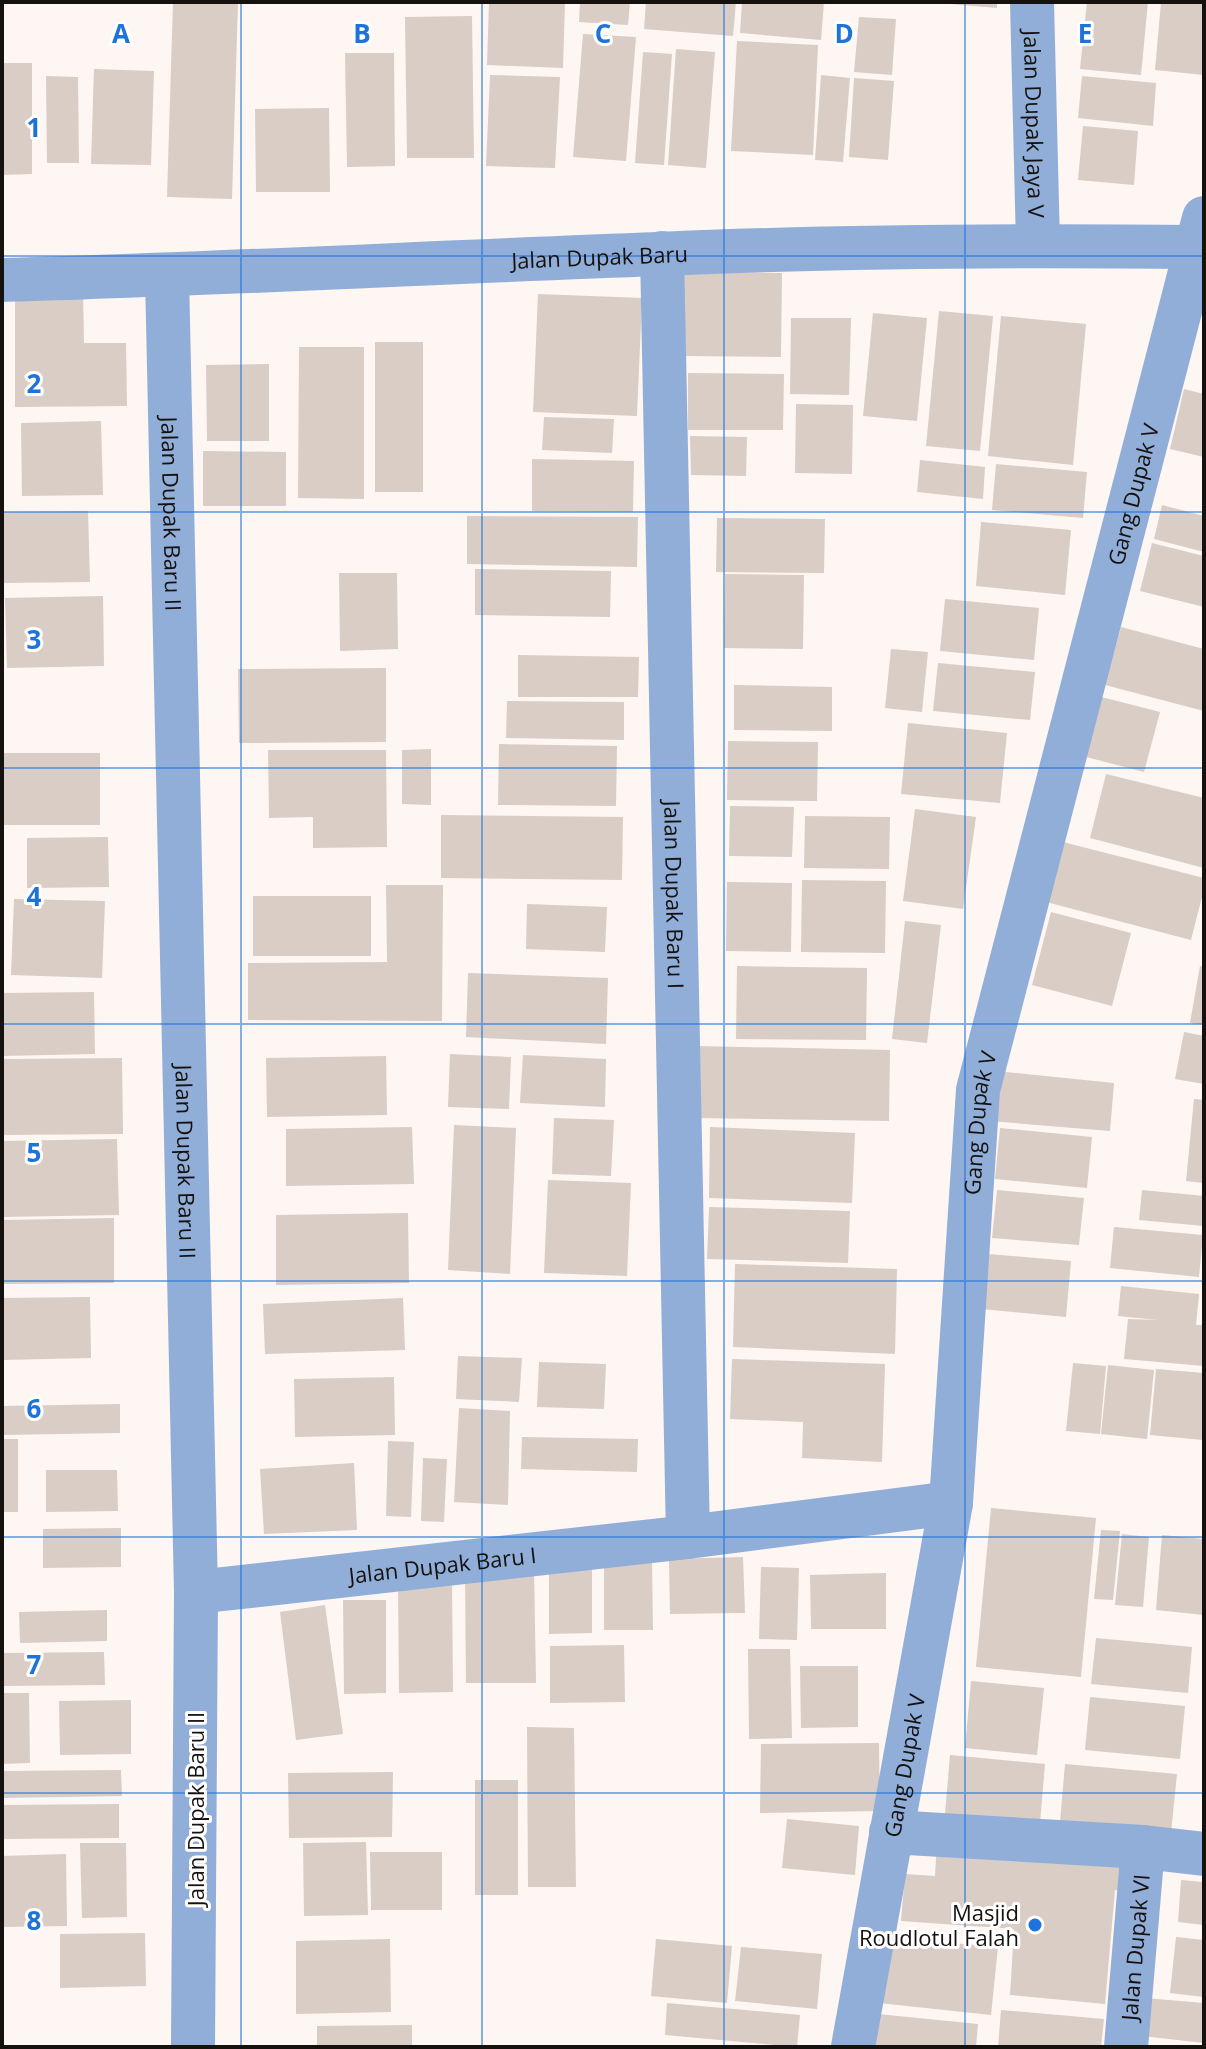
<svg xmlns="http://www.w3.org/2000/svg" width="1206" height="2049" viewBox="0 0 1206 2049" font-family="'Open Sans',sans-serif">
  <style>
    .building { fill: #d9cdc6 }
    .lines { fill: none; stroke-linecap: round; stroke-linejoin: round }
    .minor { stroke: #90aed8; stroke-width: 44 }
    .grid { fill: none; stroke: #1d72dc; stroke-width: 2; stroke-opacity: 0.55 }
    .poi-dot { fill: #1d72dc; stroke: #fff; stroke-width: 3 }
    .labels { text-anchor: middle; dominant-baseline: central; stroke-width: 6; stroke-linejoin: round; paint-order: stroke }
    .street-label { font-size: 22px; fill: #15110f; stroke: #fff }
    .poi-label { font-size: 22px; fill: #15110f; stroke: #fff; text-anchor: end }
    .grid-label { font-size: 26px; text-anchor: middle; font-weight: bold; fill: #1d72dc; stroke: #fff; stroke-width: 6; stroke-linejoin: round; paint-order: stroke }
  </style>
  <rect width="100%" height="100%" fill="#fdf6f2"/>
  <path class="building" d="M 173,2 L 238,2 L 232,199 L 167,197 Z
    M 489,2 L 565,2 L 563,68 L 487,65 Z
    M 580,2 L 630,2 L 628,25 L 579,22 Z
    M 646,2 L 736,2 L 733,36 L 644,29 Z
    M 742,2 L 824,2 L 821,40 L 740,33 Z
    M 950,2 L 997,2 L 997,8 L 950,4 Z
    M 1087,2 L 1148,2 L 1141,75 L 1080,69 Z
    M 1161,2 L 1204,2 L 1204,75 L 1155,70 Z
    M 472,16 L 474,158 L 407,158 L 405,17 Z
    M 859,17 L 896,19 L 892,75 L 854,72 Z
    M 583,34 L 636,37 L 626,161 L 573,157 Z
    M 737,41 L 818,45 L 813,155 L 731,151 Z
    M 676,49 L 715,52 L 706,168 L 668,165 Z
    M 643,52 L 672,54 L 664,165 L 635,163 Z
    M 345,53 L 394,53 L 395,166 L 347,167 Z
    M 2,63 L 32,63 L 32,174 L 2,175 Z
    M 94,69 L 154,71 L 151,165 L 91,164 Z
    M 490,75 L 560,77 L 555,168 L 486,166 Z
    M 821,75 L 850,78 L 843,162 L 815,160 Z
    M 46,76 L 78,77 L 79,163 L 47,163 Z
    M 1082,76 L 1156,83 L 1153,126 L 1078,118 Z
    M 854,78 L 894,81 L 888,160 L 849,157 Z
    M 329,108 L 330,192 L 256,192 L 255,109 Z
    M 1083,126 L 1138,131 L 1134,185 L 1078,180 Z
    M 684,272 L 782,273 L 781,357 L 683,356 Z
    M 15,290 L 83,290 L 84,343 L 126,343 L 127,406 L 15,407 Z
    M 538,294 L 642,298 L 637,416 L 533,412 Z
    M 939,311 L 993,316 L 980,451 L 926,446 Z
    M 873,313 L 927,318 L 917,421 L 863,416 Z
    M 1001,316 L 1086,324 L 1073,465 L 988,456 Z
    M 791,318 L 851,318 L 849,395 L 790,394 Z
    M 375,342 L 423,342 L 423,492 L 375,492 Z
    M 299,347 L 364,347 L 364,499 L 298,498 Z
    M 269,364 L 269,441 L 207,441 L 206,365 Z
    M 688,373 L 784,374 L 783,430 L 688,430 Z
    M 1184,389 L 1204,394 L 1204,457 L 1170,449 Z
    M 796,404 L 853,405 L 852,474 L 795,473 Z
    M 544,417 L 614,419 L 612,453 L 542,450 Z
    M 101,421 L 103,495 L 22,496 L 21,423 Z
    M 690,436 L 747,437 L 746,476 L 691,475 Z
    M 203,451 L 286,452 L 286,506 L 203,506 Z
    M 532,459 L 634,461 L 633,512 L 532,511 Z
    M 920,460 L 985,467 L 983,499 L 917,492 Z
    M 996,464 L 1087,472 L 1083,518 L 992,510 Z
    M 1162,505 L 1204,516 L 1204,552 L 1154,539 Z
    M 88,511 L 90,582 L 2,583 L 2,512 Z
    M 467,516 L 638,517 L 637,567 L 467,564 Z
    M 717,518 L 825,519 L 824,573 L 716,572 Z
    M 981,522 L 1071,530 L 1065,595 L 976,586 Z
    M 1152,543 L 1204,556 L 1204,607 L 1140,591 Z
    M 475,569 L 611,571 L 610,617 L 475,615 Z
    M 339,573 L 397,573 L 398,649 L 340,651 Z
    M 725,574 L 804,575 L 803,649 L 724,648 Z
    M 103,596 L 104,666 L 7,668 L 5,598 Z
    M 945,599 L 1039,608 L 1034,660 L 940,651 Z
    M 1121,627 L 1204,649 L 1204,711 L 1105,685 Z
    M 891,649 L 928,652 L 922,712 L 885,708 Z
    M 518,655 L 639,657 L 638,697 L 518,697 Z
    M 938,663 L 1035,672 L 1030,720 L 933,711 Z
    M 386,668 L 386,742 L 239,743 L 238,669 Z
    M 734,685 L 832,687 L 832,731 L 734,730 Z
    M 1086,693 L 1160,712 L 1144,772 L 1071,753 Z
    M 507,701 L 624,702 L 624,740 L 506,738 Z
    M 908,723 L 1007,733 L 1000,803 L 901,794 Z
    M 728,741 L 818,742 L 817,801 L 727,800 Z
    M 499,744 L 617,746 L 616,806 L 498,805 Z
    M 431,749 L 431,805 L 402,804 L 402,750 Z
    M 268,750 L 386,750 L 387,847 L 313,848 L 313,817 L 269,818 Z
    M 2,753 L 100,753 L 100,825 L 2,825 Z
    M 1106,774 L 1204,798 L 1204,868 L 1090,838 Z
    M 730,806 L 794,807 L 792,857 L 729,856 Z
    M 915,809 L 976,817 L 963,909 L 903,901 Z
    M 441,815 L 623,817 L 622,880 L 441,878 Z
    M 805,816 L 890,817 L 889,869 L 804,868 Z
    M 108,837 L 109,887 L 27,888 L 27,838 Z
    M 1063,842 L 1204,878 L 1204,889 L 1191,940 L 1046,902 Z
    M 802,880 L 886,881 L 885,953 L 801,952 Z
    M 727,882 L 792,883 L 791,952 L 726,951 Z
    M 386,885 L 443,885 L 442,1021 L 248,1020 L 248,963 L 387,962 Z
    M 253,896 L 371,896 L 371,956 L 253,956 Z
    M 14,899 L 105,901 L 102,978 L 11,975 Z
    M 527,904 L 607,907 L 605,952 L 526,949 Z
    M 1051,912 L 1131,933 L 1112,1006 L 1032,985 Z
    M 905,921 L 941,925 L 927,1043 L 892,1039 Z
    M 737,966 L 867,968 L 866,1040 L 736,1039 Z
    M 1200,966 L 1204,967 L 1204,1025 L 1190,1023 Z
    M 468,973 L 608,978 L 606,1044 L 466,1037 Z
    M 94,992 L 95,1054 L 2,1056 L 2,993 Z
    M 1184,1032 L 1204,1036 L 1204,1084 L 1175,1079 Z
    M 696,1046 L 890,1050 L 889,1121 L 696,1118 Z
    M 450,1054 L 511,1057 L 509,1109 L 448,1107 Z
    M 523,1055 L 606,1059 L 605,1107 L 520,1103 Z
    M 386,1056 L 387,1115 L 267,1117 L 266,1058 Z
    M 122,1058 L 123,1134 L 2,1135 L 2,1059 Z
    M 995,1071 L 1114,1083 L 1110,1131 L 990,1121 Z
    M 1194,1099 L 1204,1100 L 1204,1183 L 1186,1181 Z
    M 554,1118 L 614,1120 L 611,1176 L 552,1174 Z
    M 454,1125 L 516,1128 L 510,1274 L 448,1270 Z
    M 412,1127 L 414,1184 L 286,1186 L 286,1129 Z
    M 710,1127 L 855,1133 L 852,1203 L 709,1198 Z
    M 1000,1128 L 1092,1137 L 1087,1188 L 995,1179 Z
    M 117,1139 L 119,1215 L 2,1217 L 2,1141 Z
    M 548,1180 L 631,1183 L 627,1276 L 544,1273 Z
    M 997,1190 L 1084,1198 L 1079,1245 L 992,1238 Z
    M 1142,1190 L 1204,1196 L 1204,1226 L 1139,1220 Z
    M 709,1207 L 850,1211 L 848,1263 L 707,1259 Z
    M 408,1213 L 409,1283 L 276,1285 L 276,1215 Z
    M 114,1218 L 114,1283 L 2,1284 L 2,1220 Z
    M 1114,1227 L 1203,1235 L 1199,1277 L 1110,1268 Z
    M 988,1254 L 1071,1261 L 1066,1317 L 982,1309 Z
    M 735,1264 L 897,1269 L 895,1354 L 733,1347 Z
    M 1121,1286 L 1199,1294 L 1196,1325 L 1204,1325 L 1204,1366 L 1124,1359 L 1128,1319 L 1158,1320 L 1118,1316 Z
    M 90,1297 L 91,1358 L 2,1360 L 2,1298 Z
    M 403,1298 L 405,1350 L 265,1354 L 263,1304 Z
    M 458,1356 L 522,1358 L 519,1402 L 456,1399 Z
    M 732,1359 L 885,1364 L 882,1462 L 802,1458 L 803,1422 L 730,1419 Z
    M 539,1362 L 606,1364 L 604,1409 L 537,1407 Z
    M 1073,1363 L 1106,1366 L 1100,1434 L 1066,1431 Z
    M 1108,1365 L 1154,1370 L 1147,1439 L 1101,1434 Z
    M 1156,1369 L 1204,1373 L 1203,1440 L 1150,1435 Z
    M 394,1377 L 395,1435 L 295,1437 L 294,1379 Z
    M 120,1404 L 120,1433 L 2,1435 L 2,1406 Z
    M 459,1408 L 510,1411 L 508,1505 L 454,1502 Z
    M 522,1437 L 638,1439 L 637,1472 L 521,1469 Z
    M 2,1439 L 18,1439 L 18,1512 L 2,1512 Z
    M 388,1441 L 414,1442 L 411,1517 L 386,1516 Z
    M 423,1458 L 447,1459 L 444,1522 L 421,1521 Z
    M 354,1463 L 357,1530 L 264,1534 L 260,1469 Z
    M 46,1470 L 117,1470 L 118,1511 L 46,1512 Z
    M 991,1508 L 1096,1518 L 1081,1677 L 976,1667 Z
    M 121,1528 L 121,1567 L 43,1568 L 43,1529 Z
    M 1101,1530 L 1120,1531 L 1113,1600 L 1094,1599 Z
    M 1122,1534 L 1149,1537 L 1143,1607 L 1115,1605 Z
    M 1162,1535 L 1204,1539 L 1204,1615 L 1156,1610 Z
    M 743,1557 L 745,1613 L 670,1614 L 669,1559 Z
    M 604,1561 L 652,1561 L 653,1630 L 604,1630 Z
    M 549,1563 L 592,1563 L 592,1633 L 549,1634 Z
    M 761,1567 L 799,1568 L 797,1640 L 759,1639 Z
    M 534,1570 L 536,1683 L 466,1683 L 465,1571 Z
    M 886,1573 L 886,1629 L 811,1629 L 810,1575 Z
    M 398,1582 L 452,1582 L 453,1692 L 399,1693 Z
    M 343,1600 L 386,1600 L 386,1693 L 344,1694 Z
    M 325,1605 L 343,1734 L 296,1740 L 280,1612 Z
    M 107,1610 L 107,1641 L 20,1643 L 19,1612 Z
    M 1096,1638 L 1192,1647 L 1188,1693 L 1091,1684 Z
    M 624,1645 L 625,1702 L 550,1703 L 550,1646 Z
    M 748,1649 L 790,1649 L 792,1738 L 749,1739 Z
    M 104,1652 L 105,1685 L 2,1686 L 2,1653 Z
    M 800,1666 L 858,1666 L 858,1727 L 801,1728 Z
    M 971,1681 L 1044,1688 L 1037,1755 L 965,1748 Z
    M 2,1693 L 29,1693 L 30,1763 L 2,1764 Z
    M 1090,1697 L 1185,1706 L 1180,1759 L 1085,1750 Z
    M 131,1700 L 131,1754 L 60,1755 L 59,1701 Z
    M 527,1727 L 574,1728 L 576,1887 L 528,1887 Z
    M 879,1743 L 880,1811 L 760,1813 L 761,1744 Z
    M 950,1755 L 1045,1764 L 1040,1823 L 945,1814 Z
    M 1065,1764 L 1177,1774 L 1171,1833 L 1060,1822 Z
    M 121,1770 L 122,1796 L 2,1798 L 2,1771 Z
    M 393,1772 L 392,1837 L 289,1838 L 288,1773 Z
    M 475,1780 L 518,1780 L 518,1895 L 475,1895 Z
    M 119,1804 L 119,1838 L 2,1839 L 2,1805 Z
    M 787,1819 L 859,1826 L 855,1875 L 782,1868 Z
    M 366,1842 L 368,1915 L 304,1916 L 303,1843 Z
    M 80,1843 L 126,1843 L 127,1917 L 82,1918 Z
    M 937,1843 L 1128,1861 L 1126,1891 L 1115,1890 L 1105,2004 L 1010,1995 L 1014,1929 L 901,1921 L 905,1874 L 935,1876 Z
    M 370,1852 L 442,1852 L 442,1910 L 371,1910 Z
    M 66,1854 L 67,1926 L 2,1927 L 2,1856 Z
    M 1181,1880 L 1204,1882 L 1204,1925 L 1178,1922 Z
    M 145,1933 L 146,1986 L 60,1988 L 60,1934 Z
    M 885,1937 L 998,1947 L 991,2015 L 879,2003 Z
    M 1176,1937 L 1204,1940 L 1204,1997 L 1170,1993 Z
    M 390,1939 L 391,2012 L 296,2014 L 296,1941 Z
    M 656,1939 L 732,1946 L 727,2003 L 651,1996 Z
    M 741,1947 L 822,1954 L 817,2009 L 735,2001 Z
    M 1145,1998 L 1204,2003 L 1204,2043 L 1142,2036 Z
    M 667,2003 L 800,2015 L 797,2047 L 665,2035 Z
    M 1001,2010 L 1104,2019 L 1101,2047 L 998,2047 Z
    M 868,2013 L 978,2024 L 976,2047 L 865,2047 Z
    M 412,2025 L 412,2047 L 317,2047 L 317,2026 Z"/>
  <g class="lines">
    <g class="minor">
      <path id="s1" d="M 1032,2 L 1038,245"/>
      <path id="s2" d="M 662,253 L 688,1537"/>
      <path id="s3" d="M 167,276 L 196,1592 L 193,2047"/>
      <path id="s4" d="M 2,280 C 221,274 440,262 659,254 C 838,246 1017,245 1196,247"/>
      <path id="s5" d="M 196,1592 L 688,1537 L 951,1503"/>
      <path d="M 891,1832 L 1143,1847 L 1204,1854"/>
      <path id="s6" d="M 853,2047 L 951,1503 L 978,1090 L 1204,218"/>
      <path id="s7" d="M 1126,2047 L 1143,1847"/>
    </g>
  </g>
  <path class="grid" d="M 241,2 L 241,2047M 482,2 L 482,2047M 724,2 L 724,2047M 965,2 L 965,2047M 2,256 L 1204,256M 2,512 L 1204,512M 2,768 L 1204,768M 2,1024 L 1204,1024M 2,1281 L 1204,1281M 2,1537 L 1204,1537M 2,1793 L 1204,1793"/>
  <circle class="poi-dot" cx="1035" cy="1925" r="8"/>
  <g class="labels">
    <g class="street-label">
      <text stroke="none"><textPath href="#s1" startOffset="122">Jalan Dupak Jaya V</textPath></text>
      <text stroke="none"><textPath href="#s4" startOffset="598">Jalan Dupak Baru</textPath></text>
      <text stroke="none"><textPath href="#s6" startOffset="1582">Gang Dupak V</textPath></text>
      <text stroke="none"><textPath href="#s3" startOffset="238">Jalan Dupak Baru II</textPath></text>
      <text stroke="none"><textPath href="#s2" startOffset="642">Jalan Dupak Baru I</textPath></text>
      <text stroke="none"><textPath href="#s6" startOffset="934">Gang Dupak V</textPath></text>
      <text stroke="none"><textPath href="#s3" startOffset="886">Jalan Dupak Baru II</textPath></text>
      <text stroke="none"><textPath href="#s5" startOffset="248">Jalan Dupak Baru I</textPath></text>
      <text stroke="none"><textPath href="#s6" startOffset="286">Gang Dupak V</textPath></text>
      <text transform="translate(195 1809) rotate(-90)">Jalan Dupak Baru II</text>
      <text stroke="none"><textPath href="#s7" startOffset="100">Jalan Dupak VI</textPath></text>
    </g>
    <g class="poi-label">
      <text x="1019" y="1912">Masjid<tspan x="1019" dy="25">Roudlotul Falah</tspan></text>
    </g>
  </g>
  <g class="grid-label">
    <text x="121" y="43">A</text>
    <text x="362" y="43">B</text>
    <text x="603" y="43">C</text>
    <text x="844" y="43">D</text>
    <text x="1085" y="43">E</text>
    <text x="34" y="137">1</text>
    <text x="34" y="393">2</text>
    <text x="34" y="649">3</text>
    <text x="34" y="906">4</text>
    <text x="34" y="1162">5</text>
    <text x="34" y="1418">6</text>
    <text x="34" y="1674">7</text>
    <text x="34" y="1930">8</text>
  </g>
  <rect width="1206" height="2049" fill="none" stroke="#15110f" stroke-width="8"/>
</svg>
